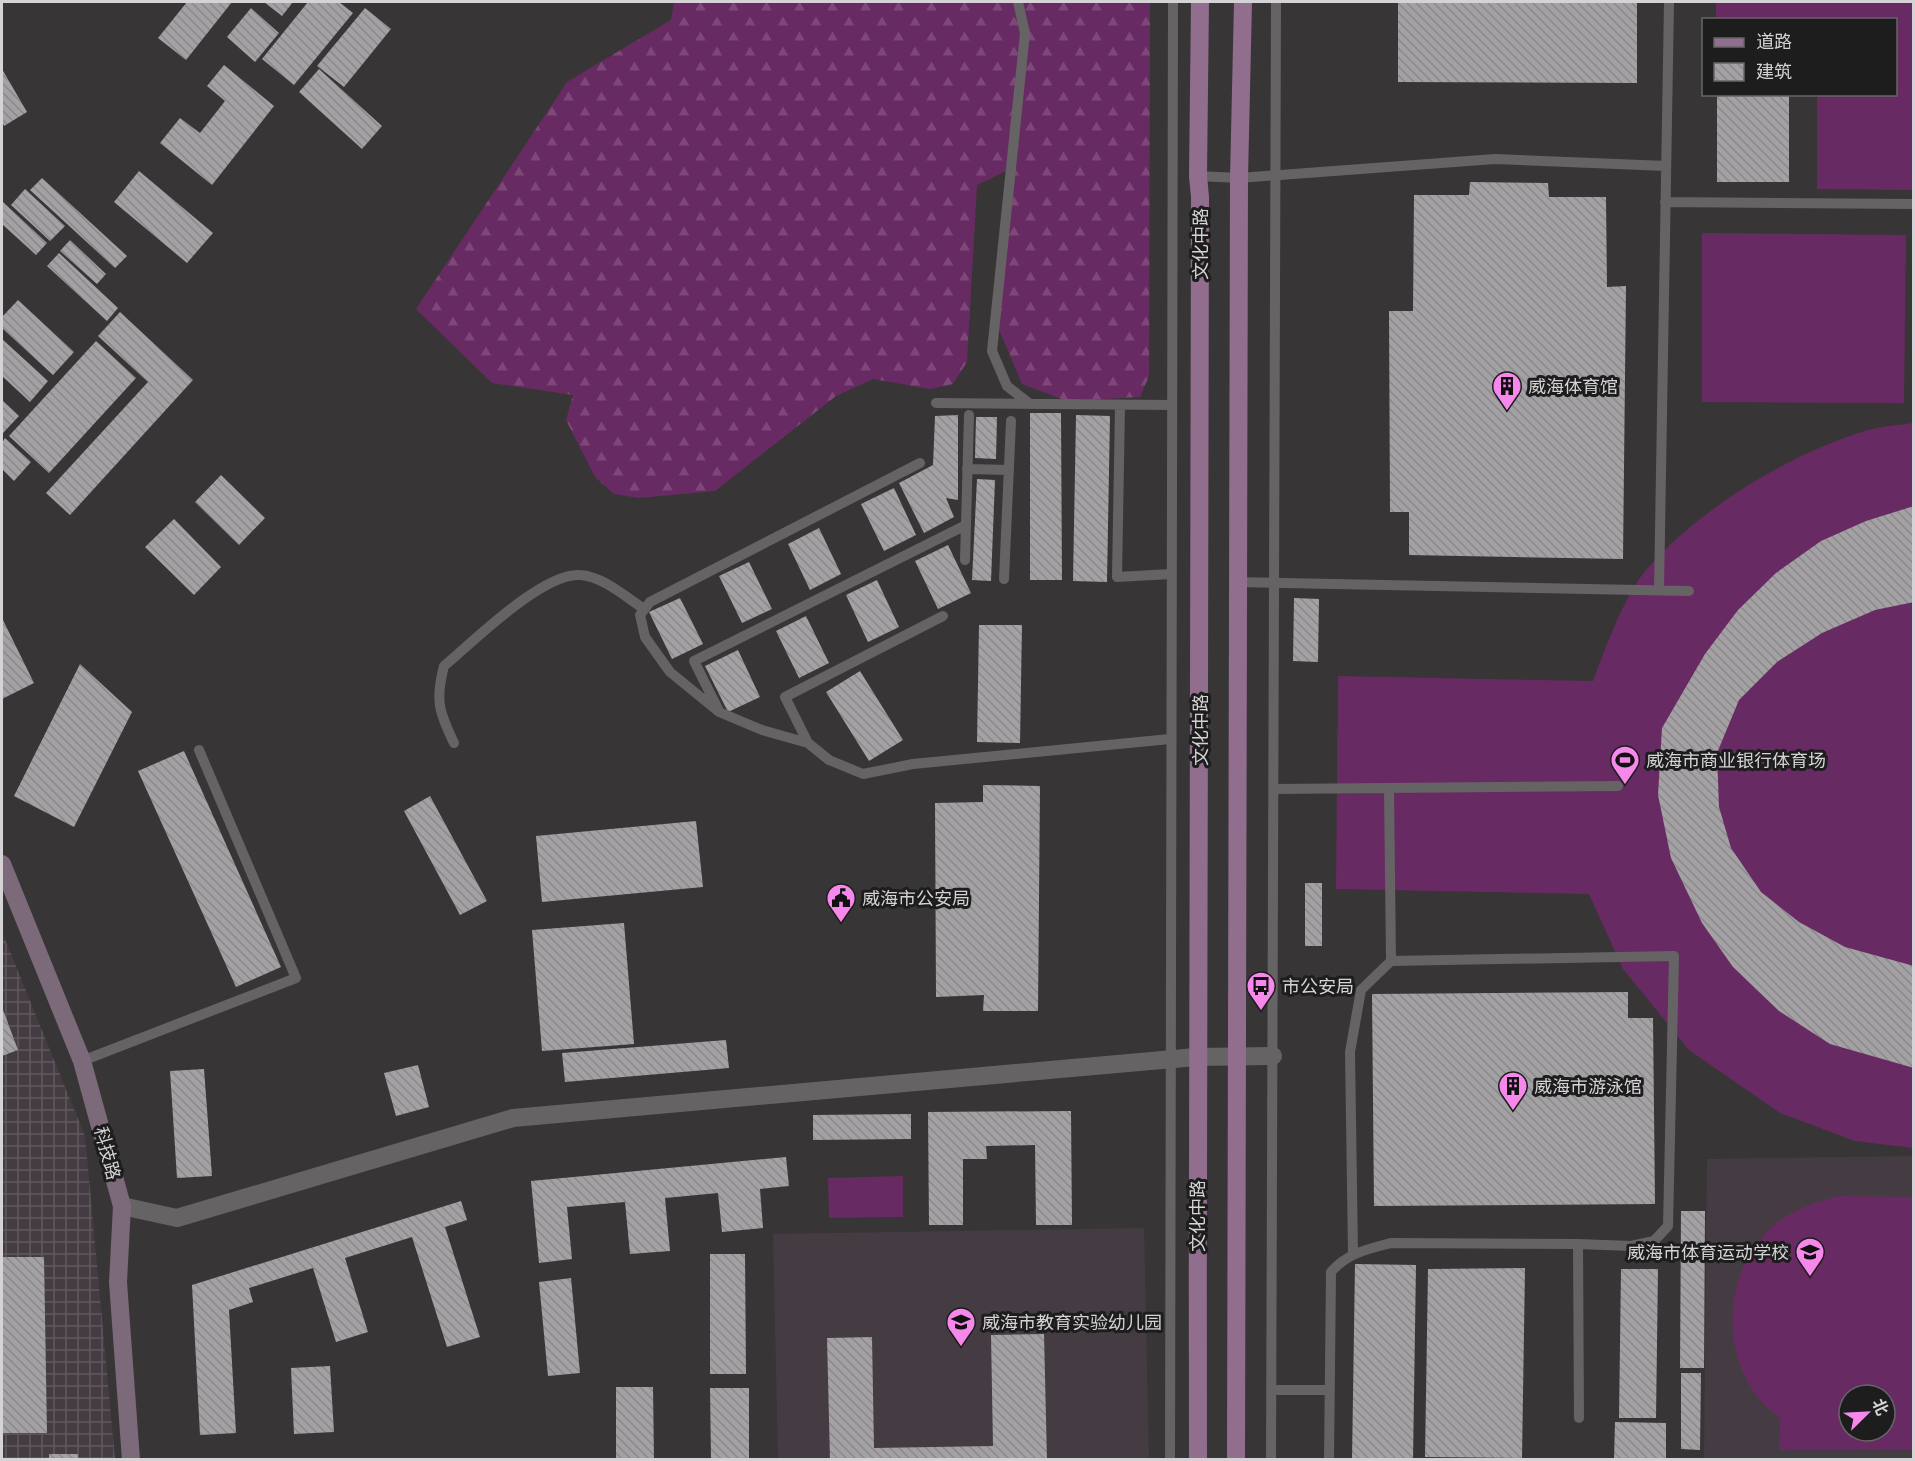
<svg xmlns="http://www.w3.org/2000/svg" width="1915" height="1461" viewBox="0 0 1915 1461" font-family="'Playfair Display','Noto Sans SC',serif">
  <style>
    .built { fill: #443c42; fill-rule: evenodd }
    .industrial { fill: url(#industrial-grid) }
    .grass { fill: #682a62; fill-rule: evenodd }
    .forest { fill: url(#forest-firs) }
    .building { fill: url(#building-back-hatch) }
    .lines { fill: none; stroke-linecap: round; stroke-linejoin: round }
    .lane { stroke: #666365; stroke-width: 10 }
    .street { stroke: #666365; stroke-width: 18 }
    .secondary { stroke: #7c6979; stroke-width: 18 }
    .primary { stroke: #916e8d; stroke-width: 18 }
    .labels { text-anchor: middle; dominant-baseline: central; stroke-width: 6; stroke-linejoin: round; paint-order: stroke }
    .street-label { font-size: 18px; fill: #d5d3d5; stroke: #1e1d1e }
    .poi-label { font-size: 18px; fill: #d5d3d5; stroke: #1e1d1e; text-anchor: start }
  </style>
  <defs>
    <pattern id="industrial-grid" width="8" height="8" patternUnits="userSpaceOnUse" patternTransform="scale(1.5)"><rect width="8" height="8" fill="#443c42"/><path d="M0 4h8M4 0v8" fill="none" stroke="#5e575c"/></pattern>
    <pattern id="forest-firs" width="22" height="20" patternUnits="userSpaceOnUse" patternTransform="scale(1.5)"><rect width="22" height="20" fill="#682a62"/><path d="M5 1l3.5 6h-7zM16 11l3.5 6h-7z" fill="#7d4878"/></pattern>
    <pattern id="building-back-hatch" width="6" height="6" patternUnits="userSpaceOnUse" patternTransform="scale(1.5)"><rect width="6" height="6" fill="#a3a1a3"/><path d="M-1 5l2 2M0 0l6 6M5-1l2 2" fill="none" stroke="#8a888a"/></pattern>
  </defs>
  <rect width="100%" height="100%" fill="#383537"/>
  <path class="built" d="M 1913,1156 L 1913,1459 L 1704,1460 L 1707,1159 ZM 1849,1395 L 1885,1395 L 1885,1431 L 1849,1431 Z
    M 1144,1228 L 1149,1459 L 778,1459 L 773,1234 Z"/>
  <path class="industrial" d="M 2,932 L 85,1136 L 115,1459 L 2,1459 Z"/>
  <path class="grass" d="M 1716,2 L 1913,2 L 1913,190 L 1817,189 L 1817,95 L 1896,94 L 1896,20 L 1716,19 Z
    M 1702,233 L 1906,235 L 1904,403 L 1702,402 Z
    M 1913,423 L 1913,1148 L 1855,1141 L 1780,1113 L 1689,1050 L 1623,969 L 1589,894 L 1336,889 L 1338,676 L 1593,681 C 1605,649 1624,596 1646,570 C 1700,508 1789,454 1868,430 C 1883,426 1899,425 1913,423 Z
    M 903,1176 L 903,1217 L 829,1218 L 828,1178 Z
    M 1839,1196 L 1913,1197 L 1913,1449 L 1779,1450 L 1780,1418 C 1773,1412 1765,1406 1759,1399 C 1721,1351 1724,1279 1766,1233 C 1784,1212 1813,1203 1839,1196 ZM 1849,1395 L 1885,1395 L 1885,1431 L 1849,1431 Z"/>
  <path class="forest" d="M 674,2 L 1150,2 L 1149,376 L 1140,397 L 1067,401 L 1022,384 L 998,327 L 1010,169 L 977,185 L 967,362 L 953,384 L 930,389 L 873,379 L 836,396 L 715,491 L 639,498 L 614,494 L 595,477 L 566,420 L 573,395 L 492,383 L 416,309 L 567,82 L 671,20 Z"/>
  <path class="building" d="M 187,2 L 232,2 L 186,60 L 158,38 Z
    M 264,2 L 293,2 L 282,16 Z
    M 308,2 L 339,2 L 353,13 L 294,85 L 262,59 Z
    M 1398,2 L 1637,2 L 1637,83 L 1398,82 Z
    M 251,8 L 279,33 L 255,62 L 227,37 Z
    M 365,8 L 391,29 L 344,87 L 317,66 Z
    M 224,65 L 274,106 L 212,185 L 160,143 L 180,118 L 200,133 L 225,101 L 207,86 Z
    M 2,69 L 27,112 L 4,126 L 2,121 Z
    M 319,69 L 382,126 L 362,149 L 299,92 Z
    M 1717,94 L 1789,94 L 1789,182 L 1717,182 Z
    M 139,171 L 213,233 L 187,263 L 114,202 Z
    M 42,178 L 127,256 L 115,268 L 30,190 Z
    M 1470,182 L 1548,183 L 1549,197 L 1606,197 L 1607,287 L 1626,286 L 1623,559 L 1409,555 L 1409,512 L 1390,512 L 1389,311 L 1413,311 L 1414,195 L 1469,195 Z
    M 25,189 L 65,226 L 50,241 L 11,205 Z
    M 2,201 L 47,243 L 36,255 L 2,224 Z
    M 70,240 L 106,274 L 97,284 L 60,251 Z
    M 59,253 L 118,308 L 107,321 L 47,266 Z
    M 18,300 L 74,352 L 53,375 L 2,328 L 2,317 Z
    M 120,312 L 193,380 L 70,515 L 46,493 L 148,382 L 98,336 Z
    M 2,339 L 48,381 L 30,402 L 2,376 Z
    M 96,341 L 136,378 L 49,473 L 9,436 Z
    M 2,400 L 19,416 L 3,433 L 2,431 Z
    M 1030,413 L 1061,413 L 1062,580 L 1030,580 Z
    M 958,415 L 958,500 L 946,498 L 954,517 L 924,533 L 899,483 L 933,465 L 935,416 Z
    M 1076,415 L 1110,416 L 1107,582 L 1073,581 Z
    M 976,417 L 997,417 L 996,459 L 975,458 Z
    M 5,438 L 31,462 L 14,481 L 2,469 L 2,443 Z
    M 221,475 L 265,518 L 239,545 L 195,502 Z
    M 977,479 L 995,480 L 991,581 L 972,580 Z
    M 894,488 L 916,535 L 884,551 L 861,504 Z
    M 1914,506 L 1914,602 L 1875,610 L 1822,633 L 1777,662 L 1739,700 L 1717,753 L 1719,807 L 1731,848 L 1761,892 L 1799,922 L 1845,947 L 1914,966 L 1914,1068 L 1830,1044 L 1779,1011 L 1733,967 L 1702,923 L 1671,858 L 1658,795 L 1662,728 L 1705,654 L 1738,610 L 1776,573 L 1821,541 L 1866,521 Z
    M 174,519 L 221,567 L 194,595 L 145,547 Z
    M 819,528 L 841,574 L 810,590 L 788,544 Z
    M 948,545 L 971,593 L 938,609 L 915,561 Z
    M 749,562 L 772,609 L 742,623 L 719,576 Z
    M 877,580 L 899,627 L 868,642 L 846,595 Z
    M 680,598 L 703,644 L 672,659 L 649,612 Z
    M 1294,598 L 1319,599 L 1318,662 L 1293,661 Z
    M 806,616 L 829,663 L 799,678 L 776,631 Z
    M 2,618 L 34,683 L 2,699 Z
    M 979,625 L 1022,625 L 1020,743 L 977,742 Z
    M 738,650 L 760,697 L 728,712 L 705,666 Z
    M 80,664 L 132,712 L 74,827 L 14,796 Z
    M 860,671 L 903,740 L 869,761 L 826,692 Z
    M 184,751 L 281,967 L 236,987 L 138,771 Z
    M 983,785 L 1040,786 L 1038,1011 L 983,1011 L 984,995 L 936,997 L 935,803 L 983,802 Z
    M 430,796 L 487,901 L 460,915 L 404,811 Z
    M 696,821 L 703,887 L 542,902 L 536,836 Z
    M 1305,883 L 1322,883 L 1322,946 L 1305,946 Z
    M 624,923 L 634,1044 L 542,1051 L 532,930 Z
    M 1628,992 L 1628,1018 L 1653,1018 L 1655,1204 L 1374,1206 L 1372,994 Z
    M 2,1007 L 18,1050 L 2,1056 Z
    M 726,1040 L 729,1068 L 565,1082 L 562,1053 Z
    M 418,1065 L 429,1107 L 396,1116 L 384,1073 Z
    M 204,1069 L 212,1176 L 177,1178 L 170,1071 Z
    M 1071,1111 L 1072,1225 L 1036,1225 L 1035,1145 L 986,1146 L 987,1159 L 963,1159 L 963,1225 L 929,1225 L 928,1112 Z
    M 911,1114 L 911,1139 L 813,1140 L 813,1115 Z
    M 786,1157 L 789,1186 L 760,1189 L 763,1228 L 722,1232 L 718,1193 L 665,1198 L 670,1251 L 630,1254 L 625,1202 L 567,1207 L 572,1259 L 539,1263 L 531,1181 Z
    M 461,1201 L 467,1220 L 445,1227 L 480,1337 L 447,1347 L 412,1237 L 345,1258 L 368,1332 L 336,1342 L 313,1268 L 249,1288 L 253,1302 L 229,1310 L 236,1433 L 200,1435 L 192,1285 Z
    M 1681,1211 L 1705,1211 L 1704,1368 L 1680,1368 Z
    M 710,1254 L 745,1254 L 746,1374 L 710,1374 Z
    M 2,1257 L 44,1257 L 47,1433 L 2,1433 Z
    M 1355,1264 L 1416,1265 L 1413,1460 L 1352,1460 Z
    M 1525,1268 L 1522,1458 L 1425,1457 L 1428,1269 Z
    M 1621,1269 L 1658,1269 L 1656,1418 L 1619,1418 Z
    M 571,1278 L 580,1373 L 548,1376 L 539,1282 Z
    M 1044,1334 L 1047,1460 L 830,1460 L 827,1338 L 872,1337 L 874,1448 L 993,1446 L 991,1335 Z
    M 330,1366 L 334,1432 L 294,1434 L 291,1368 Z
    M 1681,1373 L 1701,1373 L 1700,1450 L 1681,1449 Z
    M 616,1387 L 653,1387 L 654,1460 L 616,1460 Z
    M 710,1388 L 749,1388 L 749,1460 L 711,1460 Z
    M 1615,1422 L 1666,1423 L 1666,1460 L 1614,1460 Z
    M 49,1454 L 78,1454 L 78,1460 L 49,1460 Z"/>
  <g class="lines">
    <path class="lane" d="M 1018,2 L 1025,33 L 992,351 L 1007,386 L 1030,404
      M 1198,176 L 1239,178 L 1495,159 L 1666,166
      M 1665,202 L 1914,204
      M 936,403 L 1172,405
      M 1120,405 L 1117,577 L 1171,574
      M 920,463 L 650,602 L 640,615 L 645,637 L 670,672 L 719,712 L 762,730 L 808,743 L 829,760 L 863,774 L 913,764 L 1170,739
      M 967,469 L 1009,470
      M 965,560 L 969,415
      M 1004,579 L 1011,421
      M 1238,582 L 1689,591
      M 1659,590 L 1669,2
      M 718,709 L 694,661 L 966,525
      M 454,743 C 439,712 435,700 444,666 C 473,642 543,572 580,575 C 602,576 626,597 644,609
      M 808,743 L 785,697 L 943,616
      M 1389,788 L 1391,961 L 1674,956 L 1668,1226 L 1654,1241 L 1631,1246 L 1578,1244
      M 1274,789 L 1618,786
      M 82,1061 L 296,978 L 199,750
      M 1353,1254 L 1350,1052 L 1361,990 L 1391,961
      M 1271,1390 L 1329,1390
      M 1170,1460 L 1173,2
      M 1271,1460 L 1276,2
      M 1329,1460 L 1331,1272 C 1347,1253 1368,1249 1391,1243 L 1578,1244 L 1579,1418"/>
    <path class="street" d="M 122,1206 L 177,1218 L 513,1118 L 1196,1057 L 1273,1056"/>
    <path class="secondary" d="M 2,864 L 82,1061 L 122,1206 L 118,1282 L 131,1460"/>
    <path class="primary" d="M 1198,1460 C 1197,1039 1200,618 1200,197 L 1198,176 L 1200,2
      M 1236,1460 L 1239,178 L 1243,2"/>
  </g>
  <defs>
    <g id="building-pin" transform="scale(1.5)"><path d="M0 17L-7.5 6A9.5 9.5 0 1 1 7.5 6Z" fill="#f788eb" stroke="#1e1d1e"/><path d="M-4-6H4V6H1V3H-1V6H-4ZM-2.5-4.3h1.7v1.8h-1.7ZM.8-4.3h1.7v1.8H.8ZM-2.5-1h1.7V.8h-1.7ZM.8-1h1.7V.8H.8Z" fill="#111"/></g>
    <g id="stadium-pin" transform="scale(1.5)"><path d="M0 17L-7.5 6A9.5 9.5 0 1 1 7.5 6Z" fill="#f788eb" stroke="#1e1d1e"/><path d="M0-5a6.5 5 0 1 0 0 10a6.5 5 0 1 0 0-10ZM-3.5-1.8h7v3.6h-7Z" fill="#111"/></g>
    <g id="civic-pin" transform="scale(1.5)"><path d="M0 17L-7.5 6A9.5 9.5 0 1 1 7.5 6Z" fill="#f788eb" stroke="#1e1d1e"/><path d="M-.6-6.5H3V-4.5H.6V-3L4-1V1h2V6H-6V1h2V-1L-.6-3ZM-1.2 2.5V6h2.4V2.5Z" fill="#111"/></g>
    <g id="bus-pin" transform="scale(1.5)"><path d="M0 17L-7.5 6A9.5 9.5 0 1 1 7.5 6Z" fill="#f788eb" stroke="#1e1d1e"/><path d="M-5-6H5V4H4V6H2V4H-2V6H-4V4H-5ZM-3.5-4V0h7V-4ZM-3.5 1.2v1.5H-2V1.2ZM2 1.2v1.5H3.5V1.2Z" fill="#111"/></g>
    <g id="university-pin" transform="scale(1.5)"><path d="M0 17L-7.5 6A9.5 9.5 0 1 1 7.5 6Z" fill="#f788eb" stroke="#1e1d1e"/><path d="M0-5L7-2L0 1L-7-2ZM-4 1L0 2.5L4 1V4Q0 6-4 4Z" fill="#111"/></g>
    <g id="school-pin" transform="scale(1.5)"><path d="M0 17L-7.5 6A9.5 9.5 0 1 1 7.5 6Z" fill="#f788eb" stroke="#1e1d1e"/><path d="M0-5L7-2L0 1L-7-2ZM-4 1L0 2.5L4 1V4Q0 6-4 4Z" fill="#111"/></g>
  </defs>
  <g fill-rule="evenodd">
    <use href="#building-pin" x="1507" y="386"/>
    <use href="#stadium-pin" x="1625" y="760"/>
    <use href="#civic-pin" x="841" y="898"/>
    <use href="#bus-pin" x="1261" y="986"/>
    <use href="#building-pin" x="1513" y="1086"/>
    <use href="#university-pin" x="1810" y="1252"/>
    <use href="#school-pin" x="961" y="1322"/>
  </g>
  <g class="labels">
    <g class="street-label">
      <text transform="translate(1200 244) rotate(-90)">文化中路</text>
      <text transform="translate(1200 730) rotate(-90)">文化中路</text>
      <text transform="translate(108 1153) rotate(75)">科技路</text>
      <text transform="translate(1197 1216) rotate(-90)">文化中路</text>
    </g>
    <g class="poi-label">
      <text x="1528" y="386">威海体育馆</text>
      <text x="1646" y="760">威海市商业银行体育场</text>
      <text x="862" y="898">威海市公安局</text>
      <text x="1282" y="986">市公安局</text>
      <text x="1534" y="1086">威海市游泳馆</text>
      <text x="1789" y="1252" text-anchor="end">威海市体育运动学校</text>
      <text x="982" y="1322">威海市教育实验幼儿园</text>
    </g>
  </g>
  <rect width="1915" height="1461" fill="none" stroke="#d5d3d5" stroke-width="6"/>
  <rect x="1702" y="18" width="195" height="78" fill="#1e1d1e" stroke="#676667" stroke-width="1.5"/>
  <rect x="1714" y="38" width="30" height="9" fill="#916e8d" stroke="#676667" stroke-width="1.5"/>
  <text x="1756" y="48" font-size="18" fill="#d5d3d5">道路</text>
  <rect x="1714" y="63" width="30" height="18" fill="url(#building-back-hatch)" stroke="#676667" stroke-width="1.5"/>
  <text x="1756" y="78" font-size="18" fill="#d5d3d5">建筑</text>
  <g transform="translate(1867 1413) rotate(66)"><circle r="28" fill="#1e1d1e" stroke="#676667" stroke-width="1.5"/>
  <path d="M0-4.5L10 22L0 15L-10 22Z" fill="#f788eb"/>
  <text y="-9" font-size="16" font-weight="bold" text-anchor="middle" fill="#d5d3d5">北</text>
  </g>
</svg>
